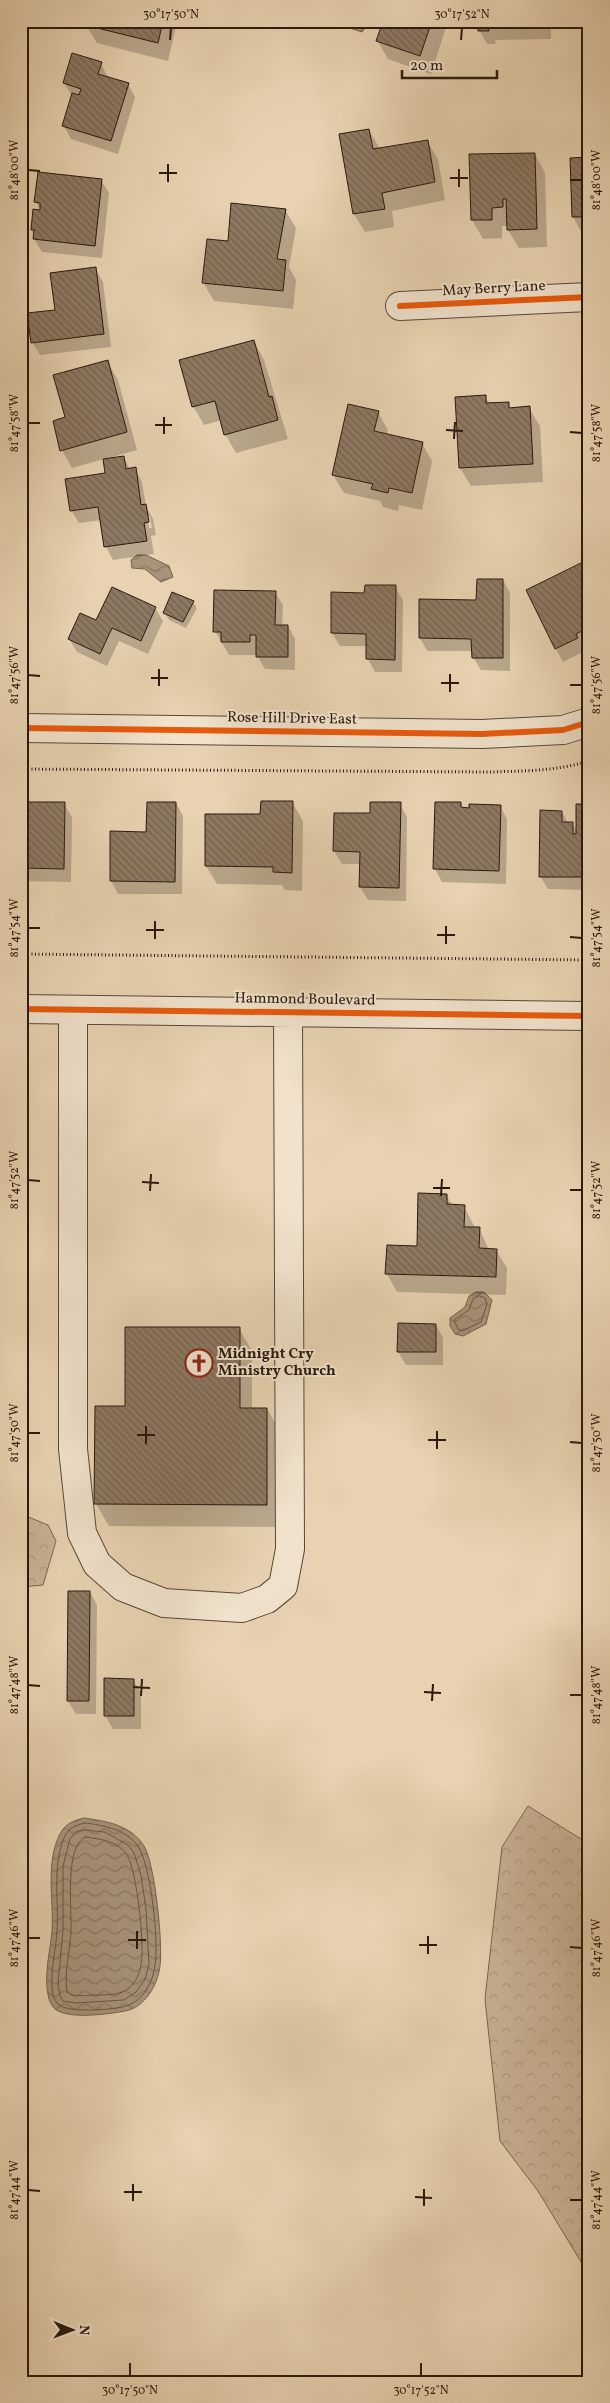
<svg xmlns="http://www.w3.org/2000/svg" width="610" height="2403" viewBox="0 0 610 2403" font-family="Vollkorn,serif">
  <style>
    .forest { fill: url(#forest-crowns); stroke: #796552 }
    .water { fill: url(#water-waves); stroke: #75624f }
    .shadow { fill: #0003; fill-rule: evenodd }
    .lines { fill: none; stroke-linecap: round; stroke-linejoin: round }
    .shore { stroke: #685644; stroke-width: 1 }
    .building { fill: url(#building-back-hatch); stroke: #2a180e }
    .minor-casing { stroke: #5a4637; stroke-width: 30 }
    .path { stroke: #2a180e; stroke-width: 3; stroke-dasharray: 1 2.5; stroke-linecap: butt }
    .minor { stroke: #f0e2cc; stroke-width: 28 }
    .cycleway-casing { stroke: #f0e2cc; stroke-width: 9 }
    .cycleway { stroke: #e8590c; stroke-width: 6 }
    .ticks { fill: none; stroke: #2a180e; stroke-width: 2 }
    .labels { text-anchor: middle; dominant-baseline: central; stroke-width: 4; stroke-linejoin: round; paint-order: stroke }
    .street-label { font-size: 15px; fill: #2a180e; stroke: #f0e2cc }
    .poi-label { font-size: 15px; font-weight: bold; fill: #2a180e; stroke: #f0e2cc; text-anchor: start }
    .neatline { fill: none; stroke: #2a180e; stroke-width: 2 }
    .ticks-label { font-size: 12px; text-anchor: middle; fill: #2a180e }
  </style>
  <defs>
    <pattern id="forest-crowns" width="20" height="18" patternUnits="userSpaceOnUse" patternTransform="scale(1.25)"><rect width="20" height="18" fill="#c8b295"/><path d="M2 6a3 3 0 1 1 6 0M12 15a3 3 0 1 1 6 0" fill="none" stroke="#ac987f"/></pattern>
    <pattern id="water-waves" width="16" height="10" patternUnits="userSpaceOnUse" patternTransform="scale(1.25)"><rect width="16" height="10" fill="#a7937a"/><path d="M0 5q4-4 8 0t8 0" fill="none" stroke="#887762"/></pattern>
    <pattern id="building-back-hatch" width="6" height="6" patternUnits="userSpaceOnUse" patternTransform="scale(1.25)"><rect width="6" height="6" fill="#8d7963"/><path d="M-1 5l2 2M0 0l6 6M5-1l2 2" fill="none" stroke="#736250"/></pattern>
  </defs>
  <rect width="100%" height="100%" fill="#e8d2b1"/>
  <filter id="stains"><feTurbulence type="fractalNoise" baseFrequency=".004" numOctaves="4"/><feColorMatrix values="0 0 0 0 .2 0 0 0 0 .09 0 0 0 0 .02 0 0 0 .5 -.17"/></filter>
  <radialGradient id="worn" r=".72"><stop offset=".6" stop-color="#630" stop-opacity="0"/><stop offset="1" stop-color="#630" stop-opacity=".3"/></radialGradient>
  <path class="forest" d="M 21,1514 L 48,1525 L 56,1541 L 43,1585 L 21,1587 Z
    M 528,1806 L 589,1844 L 589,2275 L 538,2191 L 500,2141 L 485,1999 L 502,1847 Z"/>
  <path class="water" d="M 330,21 L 370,21 L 362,32 L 340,25 L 336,28 Z
    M 137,555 L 146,555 L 169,566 L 173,577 L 161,582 L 145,569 L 132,568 L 131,560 Z
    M 476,1292 L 484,1292 L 492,1300 L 486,1324 L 463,1336 L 455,1334 L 450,1326 L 450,1318 L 465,1307 L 469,1296 Z
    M 84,1818 C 106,1821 131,1825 144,1846 C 155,1864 163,1943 160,1966 C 158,1984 145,2008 125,2011 C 109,2014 73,2019 58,2011 C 54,2009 50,2003 49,1999 C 43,1977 50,1953 52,1931 C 54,1900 45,1863 60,1834 C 66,1823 73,1821 84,1818 Z"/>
  <path class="shadow" d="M 87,21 L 187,21 L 186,25 L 177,22 L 168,61 L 97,43 L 86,25 Z
    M 363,21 L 448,21 L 431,74 L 388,59 L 377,40 L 382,28 Z
    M 480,21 L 551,21 L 551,39 L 495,40 L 496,44 L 487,44 L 480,31 Z
    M 101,63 L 108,78 L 128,84 L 135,97 L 118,154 L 71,139 L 64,126 L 72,96 L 64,83 Z
    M 369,130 L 380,149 L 427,141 L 438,159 L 445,200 L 392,211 L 394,227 L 365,232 L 354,214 L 341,135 Z
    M 535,154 L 545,173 L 547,247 L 519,248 L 508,230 L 508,226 L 502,226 L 502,238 L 483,239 L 472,220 L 471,155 Z
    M 589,159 L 589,235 L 583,235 L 573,217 Z
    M 101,180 L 109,193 L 102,258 L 42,252 L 34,239 L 32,229 L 41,212 L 36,202 Z
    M 285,210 L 296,228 L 289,267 L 296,280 L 293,309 L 214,301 L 203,282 L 229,242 Z
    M 95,268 L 103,282 L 111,347 L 40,355 L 32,342 L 56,311 Z
    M 254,341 L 264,360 L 288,439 L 236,453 L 225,434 L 222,420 L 204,425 L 193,406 Z
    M 107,361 L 118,380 L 137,450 L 109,458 L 110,460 L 124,458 L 130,469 L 135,469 L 142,482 L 146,506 L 153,519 L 156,535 L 151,536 L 154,554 L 113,560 L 106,547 L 102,520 L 79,523 L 71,510 L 107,474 L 104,459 L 72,468 L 62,450 L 67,418 ZM 147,514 L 150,517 L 152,528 L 149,528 Z
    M 485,397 L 490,404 L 508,403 L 511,409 L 529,408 L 540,426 L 543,482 L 471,486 L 460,468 L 456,398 Z
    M 378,412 L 388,430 L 387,435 L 422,443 L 432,461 L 422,510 L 399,505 L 398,511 L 383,507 L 380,501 L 344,493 L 333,475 Z
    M 589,570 L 589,644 L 583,647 L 585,651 L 563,662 L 556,649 Z
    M 503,580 L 510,593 L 510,671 L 481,670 L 473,657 L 473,651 L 427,651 L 420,638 L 478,601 Z
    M 395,587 L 403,600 L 402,672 L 375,672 L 368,659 L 368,646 L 340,646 L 332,633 L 366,594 Z
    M 275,592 L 283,605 L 282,626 L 288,626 L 295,639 L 295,670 L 265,669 L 257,655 L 229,655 L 215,631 Z
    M 193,602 L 197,608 L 186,628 L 169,620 L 165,613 Z
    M 155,608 L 163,621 L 148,654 L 119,641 L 107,666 L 77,652 L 69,639 L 97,622 Z
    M 292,802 L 303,821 L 302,891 L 285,890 L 282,885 L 217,884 L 206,866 L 262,816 Z
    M 21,803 L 64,804 L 72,817 L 71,882 L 21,881 Z
    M 176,803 L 183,816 L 182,894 L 118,894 L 111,881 L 147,833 Z
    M 400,804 L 407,817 L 406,901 L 368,900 L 360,887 L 361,864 L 342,864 L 334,851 L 371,814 Z
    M 461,804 L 463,809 L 500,806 L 507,819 L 506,884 L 442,882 L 435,869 Z
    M 589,806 L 589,890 L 548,889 L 540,876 L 562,812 L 568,823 L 572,823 L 577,832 Z
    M 446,1195 L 453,1206 L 464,1206 L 475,1228 L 479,1228 L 489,1250 L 496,1250 L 507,1268 L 506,1295 L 397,1292 L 387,1274 L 418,1247 Z
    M 436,1325 L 443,1338 L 443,1365 L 406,1365 L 398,1352 Z
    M 239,1328 L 252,1351 L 252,1409 L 267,1409 L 280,1431 L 279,1527 L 109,1526 L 96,1504 L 126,1407 Z
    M 90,1592 L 97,1605 L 96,1714 L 76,1714 L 68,1701 Z
    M 133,1680 L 141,1693 L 141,1729 L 113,1729 L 105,1715 Z"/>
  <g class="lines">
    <path class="shore" d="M 480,1296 L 485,1298 L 487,1304 L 481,1322 L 462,1331 L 458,1329 L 454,1320 L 469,1310 L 473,1299 Z
      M 84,1823 C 104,1825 130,1830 140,1850 C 151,1870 159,1942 155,1965 C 153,1982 143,2001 126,2006 C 113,2010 69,2013 59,2005 C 53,2000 52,1991 52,1984 C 51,1967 56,1949 57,1931 C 59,1900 52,1868 64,1838 C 68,1828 75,1826 84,1823 Z
      M 85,1830 L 105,1832 L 128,1845 L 134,1853 L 141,1875 L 146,1909 L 149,1964 L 145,1979 L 136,1992 L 124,2000 L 76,2003 L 63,2001 L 60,1996 L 58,1984 L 63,1930 L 63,1866 L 70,1839 L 76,1832 Z
      M 86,1837 C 100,1839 118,1841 127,1855 C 137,1871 145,1946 141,1964 C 140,1973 136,1982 129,1988 C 121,1995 107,1995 96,1995 C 87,1995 74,1998 67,1992 C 64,1972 70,1951 71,1931 C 72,1912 64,1843 86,1837 Z"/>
  </g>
  <path class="building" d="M 86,21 L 163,21 L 158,43 L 85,25 Z
    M 383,21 L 432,21 L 420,56 L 376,41 Z
    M 478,21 L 544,21 L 544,26 L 488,27 L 489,31 L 478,31 Z
    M 72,53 L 102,62 L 98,74 L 129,83 L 111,141 L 62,126 L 72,93 L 79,95 L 81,89 L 63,83 Z
    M 369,129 L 373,149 L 428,140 L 435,182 L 382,193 L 385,209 L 353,214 L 339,134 Z
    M 535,153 L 537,229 L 507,230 L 506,199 L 503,199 L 503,207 L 492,208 L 492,220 L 471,220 L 469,154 Z
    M 589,157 L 589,217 L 572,217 L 570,158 Z
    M 38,172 L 102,179 L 95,246 L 33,239 L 34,230 L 31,230 L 33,209 L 40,210 L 40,203 L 34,202 Z
    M 231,203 L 286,209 L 277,259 L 286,260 L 283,291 L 202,283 L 207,239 L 228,241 Z
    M 96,267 L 104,334 L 31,343 L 27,313 L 55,310 L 50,273 Z
    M 254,340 L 269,397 L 272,396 L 278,420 L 224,435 L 215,401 L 192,407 L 179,360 Z
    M 108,360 L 127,432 L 60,451 L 53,421 L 65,417 L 53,375 Z
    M 486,395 L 486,403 L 509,402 L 509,408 L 530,406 L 533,464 L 459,468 L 455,397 Z
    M 348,404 L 379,411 L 374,431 L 423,442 L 412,493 L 389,488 L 388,493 L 371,489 L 373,484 L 332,475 Z
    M 124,456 L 126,469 L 136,467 L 141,505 L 146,504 L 149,522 L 144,523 L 147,541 L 104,547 L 98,507 L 70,511 L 65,479 L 105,473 L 103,459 Z
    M 585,561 L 589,569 L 589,632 L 586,633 L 584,630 L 576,634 L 578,638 L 555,649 L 526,590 Z
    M 477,579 L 503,579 L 503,658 L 472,658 L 471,639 L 419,638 L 419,599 L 476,600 Z
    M 365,585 L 396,585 L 395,660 L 366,659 L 366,634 L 331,633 L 331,592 L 364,593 Z
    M 112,587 L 156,607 L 141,641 L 112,628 L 100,654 L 68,639 L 80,613 L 96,620 Z
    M 214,590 L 276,591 L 275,625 L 288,625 L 288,657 L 256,657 L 256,635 L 250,635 L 250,642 L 221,642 L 221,632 L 213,632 Z
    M 172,592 L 194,601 L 183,622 L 163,613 Z
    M 261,801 L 293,801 L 292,873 L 273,872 L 273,867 L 205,866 L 205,814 L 260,814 Z
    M 21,802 L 65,802 L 64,869 L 21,868 Z
    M 147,802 L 176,802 L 175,882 L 110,881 L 110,831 L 146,832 Z
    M 370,802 L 401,802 L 399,888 L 359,887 L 360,852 L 333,851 L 334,813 L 370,813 Z
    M 435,802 L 461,802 L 461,807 L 469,808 L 469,804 L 501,805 L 499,871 L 433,869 Z
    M 576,804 L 589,804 L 589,877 L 539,877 L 540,810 L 562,811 L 562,822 L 573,822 L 573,834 L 576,834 Z
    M 418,1193 L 447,1194 L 447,1204 L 465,1205 L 464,1227 L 480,1227 L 479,1248 L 497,1249 L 496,1277 L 385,1274 L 387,1245 L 417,1246 Z
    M 398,1323 L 436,1324 L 436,1352 L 397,1352 Z
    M 125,1327 L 240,1327 L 240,1408 L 267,1408 L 267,1505 L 94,1504 L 95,1406 L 125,1406 Z
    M 68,1591 L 90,1591 L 89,1701 L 67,1701 Z
    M 104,1678 L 134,1679 L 134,1716 L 104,1716 Z"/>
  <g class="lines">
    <g class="minor-casing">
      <path id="minor" d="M 400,306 L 589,297
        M 21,728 L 482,734 L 563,730 L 589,722
        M 21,1009 L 589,1016
        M 73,1010 L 73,1449 L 82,1533 L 97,1564 L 123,1587 L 164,1603 L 242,1608 L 267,1599 L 283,1586 L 290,1549 L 288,1012"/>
    </g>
    <path class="path" d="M 21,769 L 490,772 C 523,771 557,771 589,761
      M 21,954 L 589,960"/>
    <use href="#minor" class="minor"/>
    <g class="cycleway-casing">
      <path id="cycleway" d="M 400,306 L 589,297
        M 21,728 L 482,734 L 563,730 L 589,722
        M 21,1009 L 589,1016"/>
    </g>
    <use href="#cycleway" class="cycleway"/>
  </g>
  <path class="ticks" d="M 170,40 L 171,28M 461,40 L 462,28M 28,170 L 40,171M 159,173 L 177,173M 450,178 L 468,178M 570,180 L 582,180M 168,182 L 168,164M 459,187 L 459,169M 28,423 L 40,423M 155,425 L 172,425M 446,430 L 463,431M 570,432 L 582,433M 164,434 L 164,417M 454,439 L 455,422M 28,675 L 40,676M 151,678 L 168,678M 441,683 L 459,683M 570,685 L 582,685M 159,686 L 159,669M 450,692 L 450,674M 28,928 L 40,928M 146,930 L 164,930M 437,935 L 455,935M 570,937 L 582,938M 155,939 L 155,921M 446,944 L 446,926M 28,1180 L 40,1181M 142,1182 L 159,1183M 433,1188 L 450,1188M 570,1190 L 582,1190M 150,1191 L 151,1174M 441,1196 L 442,1179M 28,1433 L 40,1433M 137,1435 L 155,1435M 428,1440 L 446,1440M 570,1442 L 582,1443M 146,1444 L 146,1426M 437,1449 L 437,1431M 28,1685 L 40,1686M 133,1687 L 150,1688M 424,1692 L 441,1693M 570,1695 L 582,1695M 141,1696 L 142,1679M 432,1701 L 433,1684M 28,1938 L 40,1938M 128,1940 L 146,1940M 419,1945 L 437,1945M 570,1947 L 582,1948M 137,1949 L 137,1931M 428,1954 L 428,1936M 28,2190 L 40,2191M 124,2192 L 142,2192M 415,2197 L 432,2198M 570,2200 L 582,2200M 133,2201 L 133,2184M 424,2206 L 424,2189M 130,2376 L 130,2363M 421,2376 L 421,2363"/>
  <defs>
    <g id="church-ring" transform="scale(1.4375)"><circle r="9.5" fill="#f0e2cc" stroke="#8f2418" stroke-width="1.5"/><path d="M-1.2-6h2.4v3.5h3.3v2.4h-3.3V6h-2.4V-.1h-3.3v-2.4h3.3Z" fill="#8f2418"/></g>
  </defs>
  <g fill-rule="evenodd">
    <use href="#church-ring" x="199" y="1363"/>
  </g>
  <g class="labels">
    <g class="street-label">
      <text transform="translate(494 289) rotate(-3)">May Berry Lane</text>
      <text transform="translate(292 719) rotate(1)">Rose Hill Drive East</text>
      <text transform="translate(305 1000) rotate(1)">Hammond Boulevard</text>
    </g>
    <g class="poi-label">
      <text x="218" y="1354">Midnight Cry<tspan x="218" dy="17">Ministry Church</tspan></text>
    </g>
  </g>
  <rect width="610" height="2403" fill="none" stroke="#e8d2b1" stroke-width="55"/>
  <g transform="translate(72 2330) rotate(91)" stroke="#f0e2cc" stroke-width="4" paint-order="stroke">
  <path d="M0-4L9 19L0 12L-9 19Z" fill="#2a180e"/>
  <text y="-8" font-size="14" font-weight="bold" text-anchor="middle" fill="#2a180e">N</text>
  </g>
  <path d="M402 70v8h95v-8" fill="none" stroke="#2a180e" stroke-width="2.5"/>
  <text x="410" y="70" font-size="15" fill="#2a180e" stroke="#f0e2cc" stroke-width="4" paint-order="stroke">20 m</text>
  <rect x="28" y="28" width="554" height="2348" class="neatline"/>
  <g class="ticks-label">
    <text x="171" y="18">30°17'50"N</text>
    <text x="462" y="18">30°17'52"N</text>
    <text transform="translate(14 170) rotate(-90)" y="4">81°48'00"W</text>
    <text transform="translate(596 180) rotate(-90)" y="4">81°48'00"W</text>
    <text transform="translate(14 423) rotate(-90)" y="4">81°47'58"W</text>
    <text transform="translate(596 433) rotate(-90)" y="4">81°47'58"W</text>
    <text transform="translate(14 675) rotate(-90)" y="4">81°47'56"W</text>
    <text transform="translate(596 685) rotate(-90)" y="4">81°47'56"W</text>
    <text transform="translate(14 928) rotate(-90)" y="4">81°47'54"W</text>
    <text transform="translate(596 938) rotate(-90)" y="4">81°47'54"W</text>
    <text transform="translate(14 1180) rotate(-90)" y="4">81°47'52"W</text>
    <text transform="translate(596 1190) rotate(-90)" y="4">81°47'52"W</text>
    <text transform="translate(14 1433) rotate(-90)" y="4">81°47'50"W</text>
    <text transform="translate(596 1443) rotate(-90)" y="4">81°47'50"W</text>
    <text transform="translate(14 1685) rotate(-90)" y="4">81°47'48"W</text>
    <text transform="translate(596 1695) rotate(-90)" y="4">81°47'48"W</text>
    <text transform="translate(14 1938) rotate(-90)" y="4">81°47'46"W</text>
    <text transform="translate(596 1948) rotate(-90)" y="4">81°47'46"W</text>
    <text transform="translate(14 2190) rotate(-90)" y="4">81°47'44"W</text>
    <text transform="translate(596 2200) rotate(-90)" y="4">81°47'44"W</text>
    <text x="130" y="2394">30°17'50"N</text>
    <text x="421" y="2394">30°17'52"N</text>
  </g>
  <rect width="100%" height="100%" filter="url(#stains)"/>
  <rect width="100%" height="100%" fill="url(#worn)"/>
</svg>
